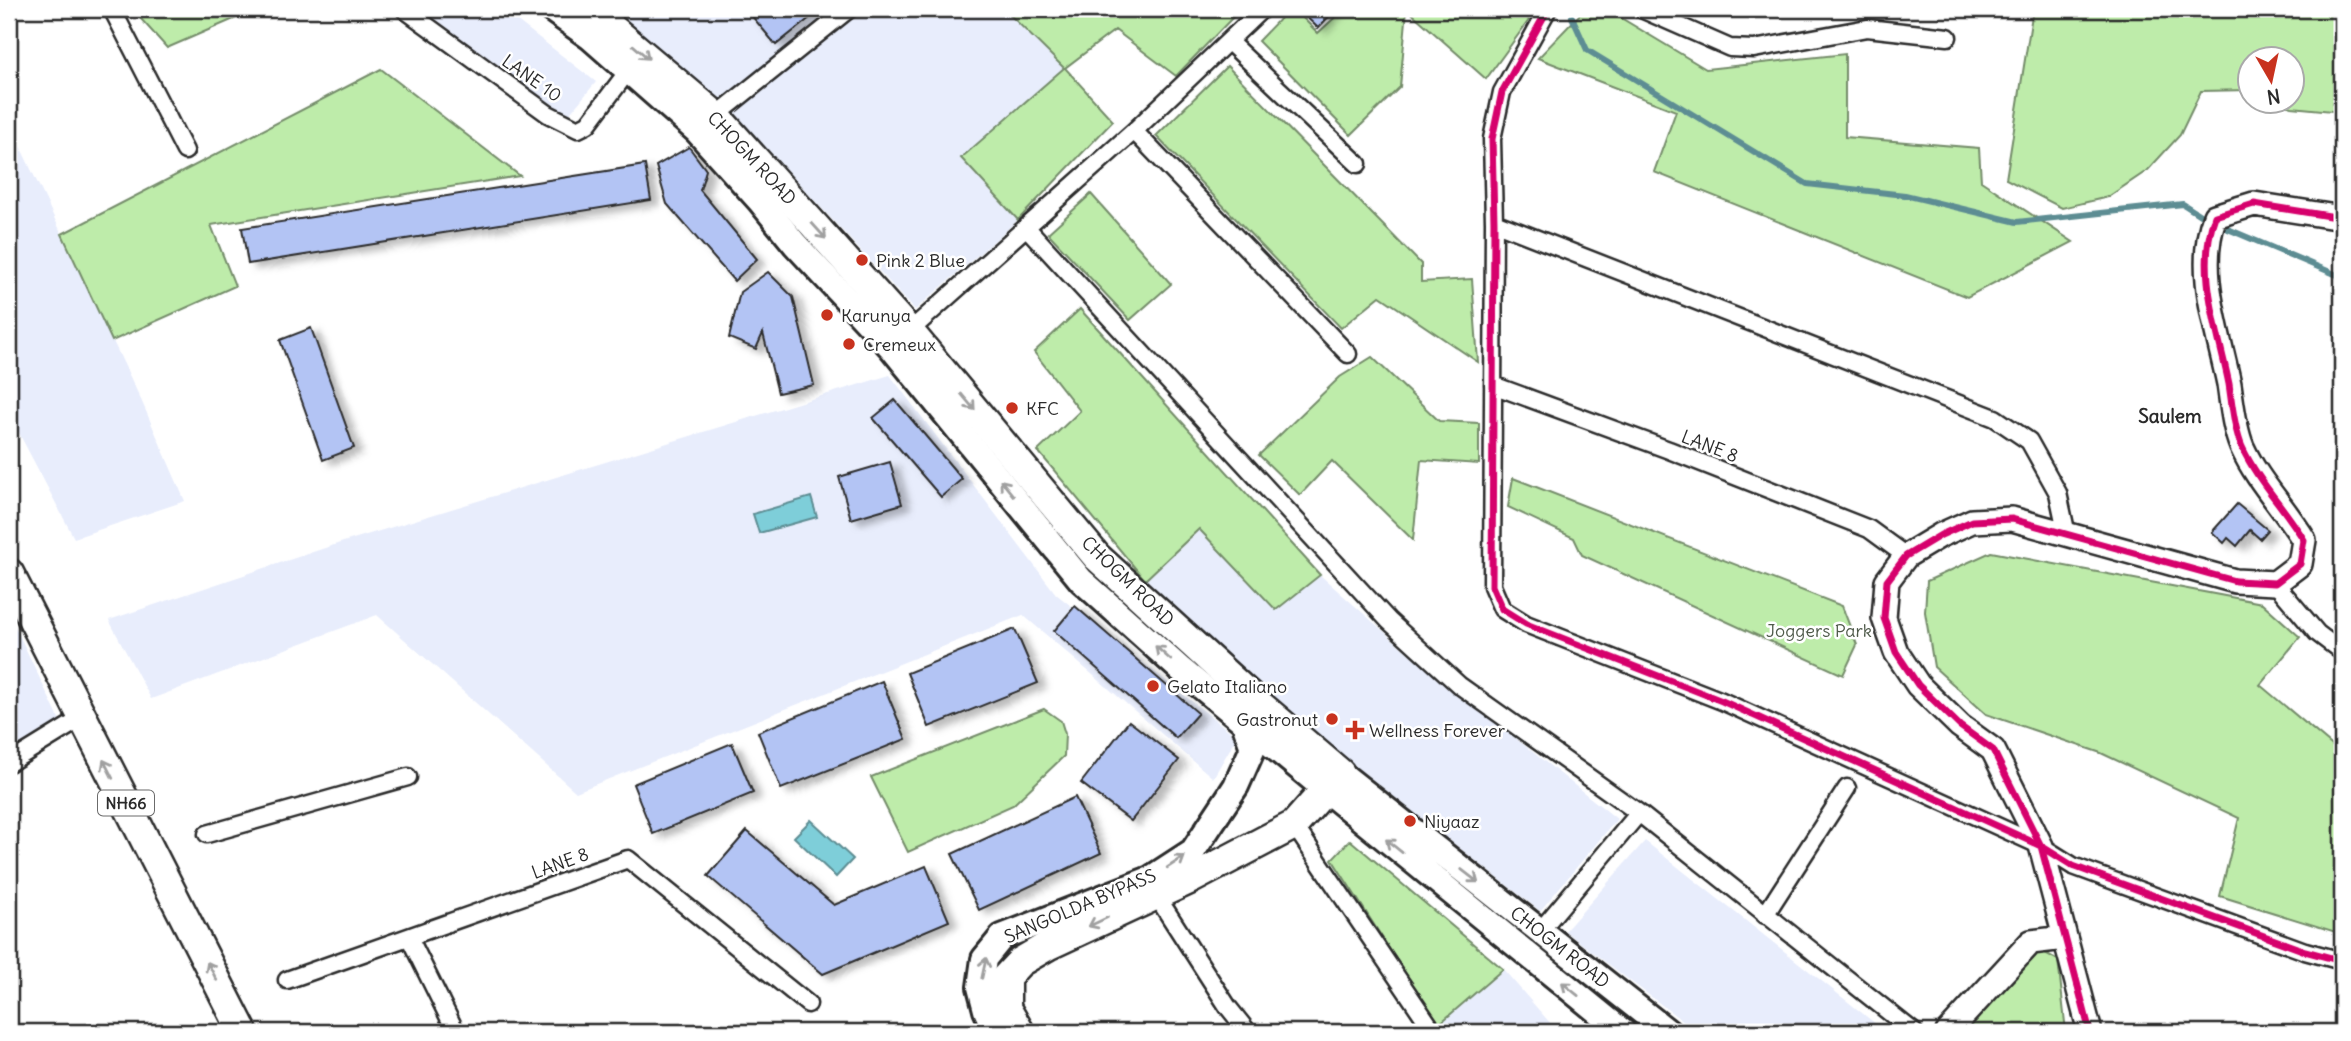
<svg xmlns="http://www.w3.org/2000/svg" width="2351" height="1041" viewBox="0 0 2351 1041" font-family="Delius,sans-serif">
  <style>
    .built { fill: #e8edfc }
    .green { fill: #beecaa; stroke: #748c6a; stroke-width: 2 }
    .water { fill: #7eced9; stroke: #5d8d93; stroke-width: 2 }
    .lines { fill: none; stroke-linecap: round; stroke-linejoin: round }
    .stream { stroke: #5d8d93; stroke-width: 6 }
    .building { fill: #b3c4f4; stroke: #2b2b2b; stroke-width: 2; filter: url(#shadow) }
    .street-casing { stroke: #2b2b2b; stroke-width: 21 }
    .secondary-casing { stroke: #2b2b2b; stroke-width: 28 }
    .primary-casing { stroke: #2b2b2b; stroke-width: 30 }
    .highway-casing { stroke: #2b2b2b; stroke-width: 33 }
    .street { stroke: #fff; stroke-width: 16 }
    .secondary { stroke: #fff; stroke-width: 23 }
    .primary { stroke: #fff; stroke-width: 24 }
    .highway { stroke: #fff; stroke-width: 28 }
    .cycleway-casing { stroke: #fff; stroke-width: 11 }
    .cycleway { stroke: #d6006c; stroke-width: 7 }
    .oneway { stroke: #a0a0a0 }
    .poi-dot { fill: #c8321e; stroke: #fff; stroke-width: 2.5 }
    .labels { text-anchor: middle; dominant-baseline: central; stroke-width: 5; stroke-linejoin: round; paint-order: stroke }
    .shield { fill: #fff; stroke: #6b6b6b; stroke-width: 2 }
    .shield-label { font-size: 16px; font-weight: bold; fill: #2b2b2b }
    .street-label { font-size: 18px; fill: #2b2b2b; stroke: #fff }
    .poi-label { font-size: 18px; fill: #2b2b2b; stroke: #fff; text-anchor: start }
    .park-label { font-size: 18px; fill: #505b4b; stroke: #fff }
    .neighbourhood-label { font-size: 19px; font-weight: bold; fill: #2b2b2b; stroke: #fff }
  </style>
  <defs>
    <filter id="shadow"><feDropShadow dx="8" dy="4.5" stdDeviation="3.5" flood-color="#0004"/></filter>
  </defs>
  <rect width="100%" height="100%" fill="#fff"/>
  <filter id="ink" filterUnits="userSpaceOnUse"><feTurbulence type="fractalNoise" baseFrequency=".0143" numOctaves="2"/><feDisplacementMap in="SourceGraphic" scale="14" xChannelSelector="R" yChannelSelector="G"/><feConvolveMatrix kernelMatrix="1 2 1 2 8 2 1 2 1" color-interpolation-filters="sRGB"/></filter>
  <g filter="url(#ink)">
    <path class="built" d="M 422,9 L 502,9 L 596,82 L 567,117 Z
      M 611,9 L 1004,9 L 1065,68 L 961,158 L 1018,220 L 915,310 L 737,116 Z
      M 9,123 L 142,402 L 185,501 L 74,538 L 9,414 Z
      M 890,375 L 1056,594 L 1237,737 L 1213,778 L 1023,615 L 576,792 L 377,615 L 151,699 L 109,620 L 340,543 Z
      M 1198,529 L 1276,610 L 1320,575 L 1407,652 L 1617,819 L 1540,911 L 1330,747 L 1145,580 Z
      M 9,614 L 64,729 L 9,759 Z
      M 1645,841 L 1886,1032 L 1697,1032 L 1565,931 Z
      M 1503,969 L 1558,1032 L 1443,1032 L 1438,1025 Z"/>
    <path class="green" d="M 132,9 L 257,9 L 167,48 Z
      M 1004,9 L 1226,9 L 1234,16 L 1176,76 L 1115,30 L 1065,68 L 1113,121 L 1018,220 L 961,158 L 1064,68 Z
      M 1289,9 L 1294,9 L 1318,33 L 1344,9 L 1522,9 L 1529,20 L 1486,79 L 1407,9 L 1400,87 L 1351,135 L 1258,41 Z
      M 1585,9 L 1606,9 L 1706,69 L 1845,54 L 1845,137 L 1979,148 L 1981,181 L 2073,242 L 1967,297 L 1654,172 L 1676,111 L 1538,58 Z
      M 2033,9 L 2342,9 L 2342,112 L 2292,107 L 2278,102 L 2292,102 L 2292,60 L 2250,60 L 2249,90 L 2201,91 L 2180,135 L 2148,170 L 2108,197 L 2062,208 L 2006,179 Z
      M 1227,66 L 1421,264 L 1421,282 L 1472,279 L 1478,362 L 1380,296 L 1341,328 L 1156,136 Z
      M 381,69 L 520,176 L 211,225 L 235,286 L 112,341 L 62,234 Z
      M 1091,194 L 1171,284 L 1130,320 L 1048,233 Z
      M 1080,309 L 1320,575 L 1276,610 L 1199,529 L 1145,580 L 1038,451 L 1080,411 L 1034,352 Z
      M 1372,357 L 1439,421 L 1479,423 L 1479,464 L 1421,460 L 1413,540 L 1332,461 L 1300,495 L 1259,455 L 1340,377 Z
      M 1513,478 L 1842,606 L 1857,645 L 1843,675 L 1582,555 L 1574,538 L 1508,507 Z
      M 1991,552 L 2262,603 L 2300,637 L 2260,685 L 2342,754 L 2342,934 L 2220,896 L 2239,818 L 2101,753 L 1986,714 L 1934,667 L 1925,612 L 1927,581 Z
      M 1044,709 L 1061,721 L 1065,734 L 1064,756 L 1013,805 L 908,852 L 871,777 Z
      M 1350,840 L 1503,969 L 1438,1025 L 1332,859 Z
      M 2038,949 L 2058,960 L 2066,1032 L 1964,1032 Z"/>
    <path class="water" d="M 811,497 L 817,517 L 759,533 L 753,514 Z
      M 811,820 L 853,859 L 836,877 L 794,837 Z"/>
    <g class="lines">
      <path class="stream" d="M 1572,17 L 1587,50 L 1807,184 L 1905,195 L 2017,222 L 2183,204 L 2200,215
        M 2228,229 L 2342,277"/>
    </g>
    <path class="building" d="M 746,9 L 821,9 L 776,45 Z
      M 1298,9 L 1336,9 L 1318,28 Z
      M 689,147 L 706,170 L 700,190 L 757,259 L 734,281 L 667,204 L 656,166 Z
      M 645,165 L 651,200 L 248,264 L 242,228 Z
      M 768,272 L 793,297 L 814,385 L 778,393 L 763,333 L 756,349 L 729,338 L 740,292 Z
      M 311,328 L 354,448 L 323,460 L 280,340 Z
      M 895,400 L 962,479 L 941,497 L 873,418 Z
      M 890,462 L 902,504 L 851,519 L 839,477 Z
      M 2237,504 L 2268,530 L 2260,539 L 2250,530 L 2237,546 L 2228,538 L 2224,543 L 2212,532 Z
      M 1075,606 L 1198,713 L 1176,738 L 1054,631 Z
      M 1015,629 L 1038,683 L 929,727 L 907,673 Z
      M 882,681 L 906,739 L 781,789 L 758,732 Z
      M 1129,721 L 1179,760 L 1131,821 L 1081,783 Z
      M 732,743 L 753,793 L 653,834 L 633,784 Z
      M 1075,797 L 1101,853 L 979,910 L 952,854 Z
      M 747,831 L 834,905 L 926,866 L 949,921 L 823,974 L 708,876 Z"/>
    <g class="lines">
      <g class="street-casing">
        <path id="street" d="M 112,9 L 185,151
          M 404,9 L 548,114 L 578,129 L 588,124 L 628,71
          M 1548,9 L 1502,92 L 1492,139 L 1494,222 L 1492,586 L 1502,609 L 1526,624 L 1722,701 L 2041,846 L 2073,866 L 2305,951 L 2342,961
          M 1641,9 L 1730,48 L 1754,49 L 1867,28 L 1948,37
          M 1229,42 L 1358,164
          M 712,119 L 849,9
          M 1134,131 L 1348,354
          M 1494,222 L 1995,418 L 2029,441 L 2058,493 L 2067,535
          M 1027,228 L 1389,621 L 1459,685 L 1639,813 L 1914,1032
          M 903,337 L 1134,131 L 1262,9
          M 1493,385 L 1669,450 L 1869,529 L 1906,556
          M 2275,583 L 2317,633 L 2342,652
          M 9,763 L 82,718
          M 1294,825 L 1434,1032
          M 207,834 L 408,777
          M 1156,895 L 1228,1007 L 1248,1032
          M 1765,915 L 1847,788
          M 1540,931 L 1639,813
          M 409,937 L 456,1032
          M 287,980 L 628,859 L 808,1004"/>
      </g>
      <g class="secondary-casing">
        <path id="secondary" d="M 1948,1032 L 2031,942 L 2065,938
          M 2090,1032 L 2041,846 L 1993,750 L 1960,726 L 1918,685 L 1896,652 L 1884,618 L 1887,581 L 1906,556 L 1941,535 L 1972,521 L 2012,519 L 2235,581 L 2275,583 L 2300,564 L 2304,540 C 2284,507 2258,482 2242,447 C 2234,428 2232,404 2229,384 C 2218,330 2195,269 2215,216 L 2254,204 L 2342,218"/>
      </g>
      <g class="primary-casing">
        <path id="primary" d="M 551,9 L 590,37 L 697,131 L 760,201 L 795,244 L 891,347 L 1081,580 L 1179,668 L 1332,795 L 1623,1032
          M 1340,773 L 1668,1032
          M 996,1032 L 986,1010 L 980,987 L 984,959 L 1002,937 L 1150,879 L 1193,851 L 1236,786 L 1253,748 L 1244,722"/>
      </g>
      <g class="highway-casing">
        <path id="highway" d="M 589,9 L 716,116 L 909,331 L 1097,557 L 1261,706 L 1340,773 L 1294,825 L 1191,879 L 1049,945 L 1020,962 L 1006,977 L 1006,1008 L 1020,1032
          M 9,573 L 243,1032"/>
      </g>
      <use href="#street" class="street"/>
      <use href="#secondary" class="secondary"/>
      <use href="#primary" class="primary"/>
      <use href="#highway" class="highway"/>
      <g class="cycleway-casing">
        <path id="cycleway" d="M 1548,9 L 1502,92 L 1492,139 L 1494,222 L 1492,586 L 1502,609 L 1526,624 L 1722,701 L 2041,846 L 2073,866 L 2305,951 L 2342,961
          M 2090,1032 L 2041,846 L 1993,750 L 1960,726 L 1918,685 L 1896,652 L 1884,618 L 1887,581 L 1906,556 L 1941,535 L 1972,521 L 2012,519 L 2235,581 L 2275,583 L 2300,564 L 2304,540 C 2284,507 2258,482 2242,447 C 2234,428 2232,404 2229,384 C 2218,330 2195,269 2215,216 L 2254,204 L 2342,218"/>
      </g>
      <use href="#cycleway" class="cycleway"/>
    </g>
    <defs><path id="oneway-shaft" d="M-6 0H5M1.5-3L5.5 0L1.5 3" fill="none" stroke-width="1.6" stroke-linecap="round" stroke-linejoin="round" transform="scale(1.75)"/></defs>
    <g class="oneway">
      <use href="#oneway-shaft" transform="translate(641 52) rotate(41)"/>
      <use href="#oneway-shaft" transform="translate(819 231) rotate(48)"/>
      <use href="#oneway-shaft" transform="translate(968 402) rotate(50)"/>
      <use href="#oneway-shaft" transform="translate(1007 488) rotate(-129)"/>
      <use href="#oneway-shaft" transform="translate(1163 653) rotate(-138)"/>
      <use href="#oneway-shaft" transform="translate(108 769) rotate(-117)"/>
      <use href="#oneway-shaft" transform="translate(1394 846) rotate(-141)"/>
      <use href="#oneway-shaft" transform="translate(1176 862) rotate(-33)"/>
      <use href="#oneway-shaft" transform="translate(1470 876) rotate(38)"/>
      <use href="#oneway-shaft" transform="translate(1098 922) rotate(155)"/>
      <use href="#oneway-shaft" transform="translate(984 968) rotate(-78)"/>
      <use href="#oneway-shaft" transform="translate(212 971) rotate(-117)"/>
      <use href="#oneway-shaft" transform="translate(1570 989) rotate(-141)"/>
    </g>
  </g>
  <g class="poi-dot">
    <circle cx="862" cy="260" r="7"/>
    <circle cx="827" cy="315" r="7"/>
    <circle cx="849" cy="344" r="7"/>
    <circle cx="1012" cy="408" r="7"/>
    <circle cx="1153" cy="686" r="7"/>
    <circle cx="1332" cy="719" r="7"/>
    <path d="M1351.5 719.5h7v7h7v7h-7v7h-7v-7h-7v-7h7z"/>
    <circle cx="1410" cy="821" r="7"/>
  </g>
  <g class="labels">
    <rect class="shield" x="98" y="790.5" width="56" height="25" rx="5"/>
    <g class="shield-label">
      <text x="126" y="803">NH66</text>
    </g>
    <g class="street-label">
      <text transform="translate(532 78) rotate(35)">LANE 10</text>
      <text transform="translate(752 158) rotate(47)">CHOGM ROAD</text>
      <text transform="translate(1710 446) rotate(21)">LANE 8</text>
      <text transform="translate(1128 581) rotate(44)">CHOGM ROAD</text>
      <text transform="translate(560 863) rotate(-20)">LANE 8</text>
      <text transform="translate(1080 906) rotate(-23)">SANGOLDA BYPASS</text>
      <text transform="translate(1560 947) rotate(38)">CHOGM ROAD</text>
    </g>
    <g class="poi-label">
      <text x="876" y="260">Pink 2 Blue</text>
      <text x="841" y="315">Karunya</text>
      <text x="863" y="344">Cremeux</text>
      <text x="1026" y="408">KFC</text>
      <text x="1167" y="686">Gelato Italiano</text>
      <text x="1318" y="719" text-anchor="end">Gastronut</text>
      <text x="1369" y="730">Wellness Forever</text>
      <text x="1424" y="821">Niyaaz</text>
    </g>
    <g class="park-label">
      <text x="1819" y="630">Joggers Park</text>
    </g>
    <g class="neighbourhood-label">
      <text x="2170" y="416">Saulem</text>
    </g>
  </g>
  <rect width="2351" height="1041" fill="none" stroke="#fff" stroke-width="35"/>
  <rect x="18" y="18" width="2316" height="1006" fill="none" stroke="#2b2b2b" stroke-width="2.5" filter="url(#ink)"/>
  <g transform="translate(2271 80) rotate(171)"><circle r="33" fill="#ffffff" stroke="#aaaaaa" stroke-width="2"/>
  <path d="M0-5L12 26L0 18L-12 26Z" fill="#c8321e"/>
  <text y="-10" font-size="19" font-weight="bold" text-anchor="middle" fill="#2b2b2b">N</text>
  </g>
</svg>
